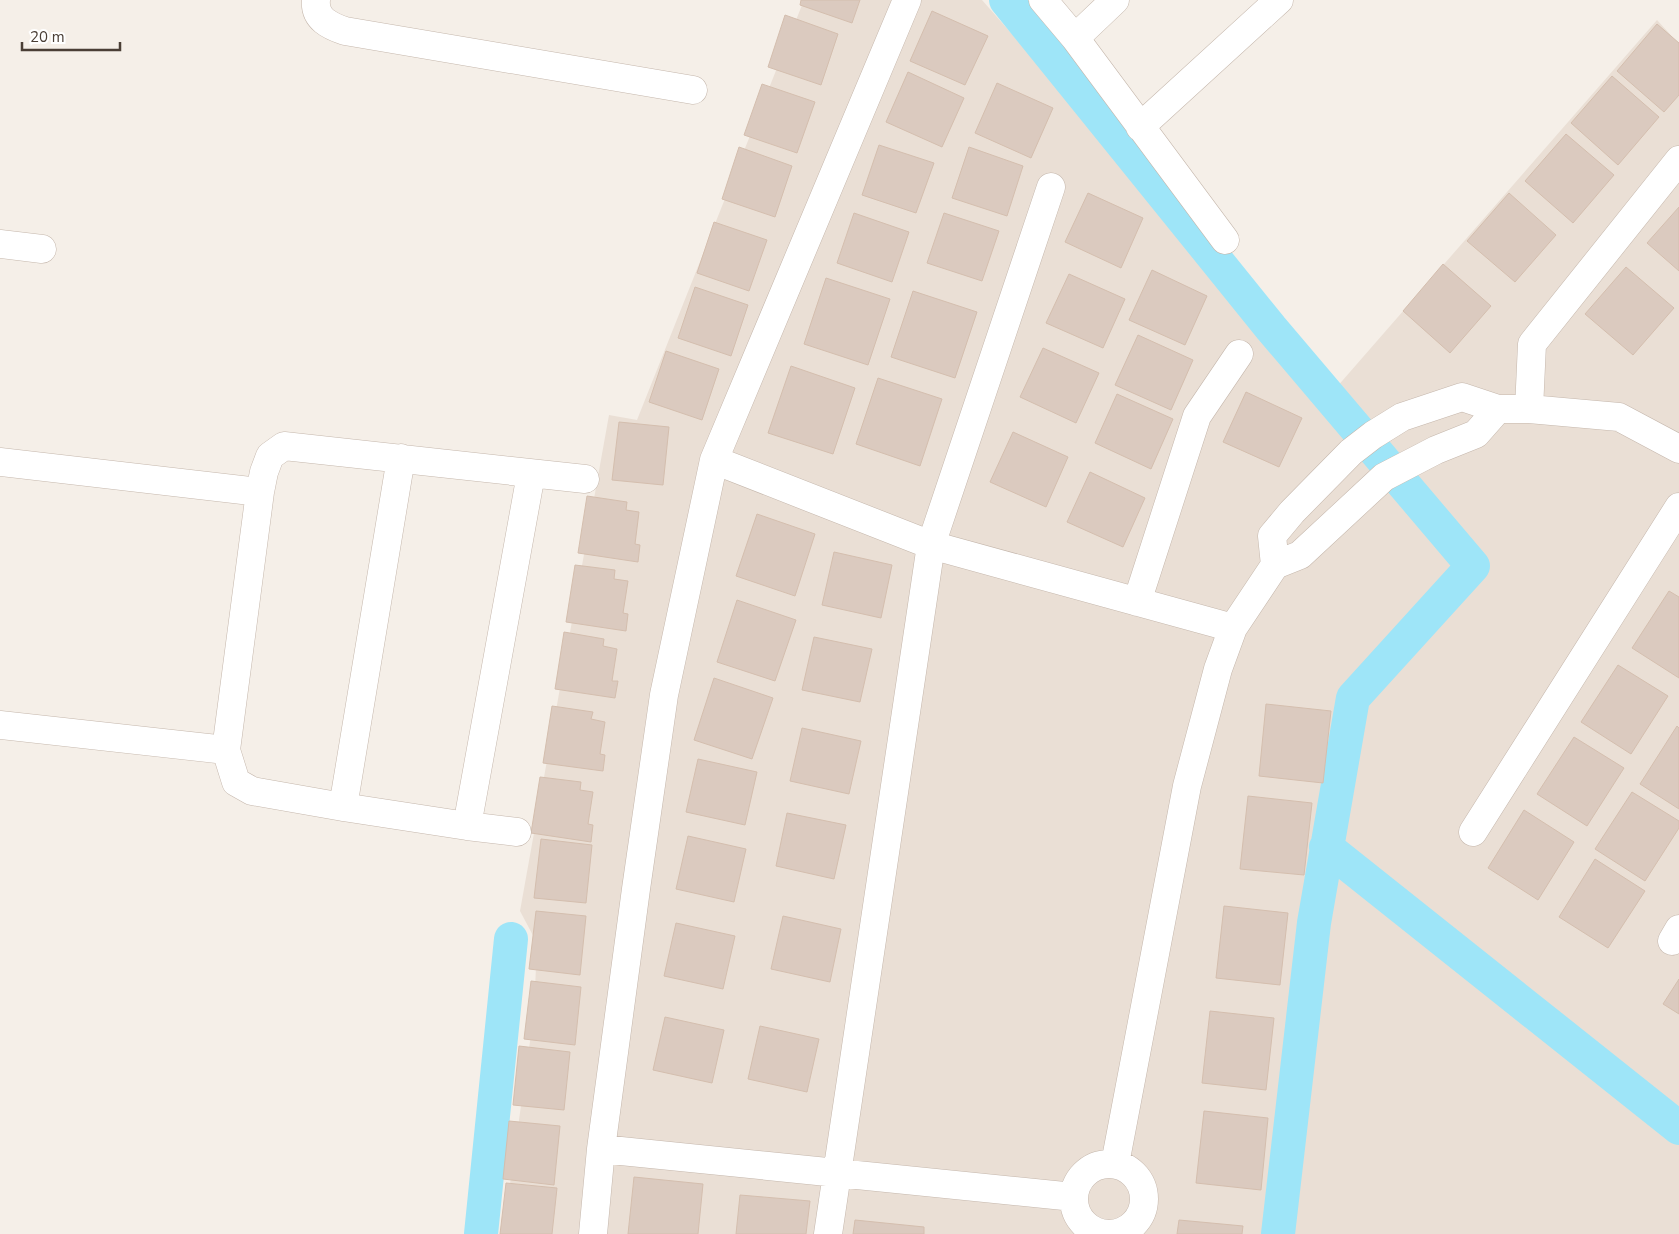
<svg xmlns="http://www.w3.org/2000/svg" width="1679" height="1234" viewBox="0 0 1679 1234" font-family="'Nunito Sans',sans-serif">
  <style>
    .residential { fill: #eadfd5 }
    .lines { fill: none; stroke-linecap: round; stroke-linejoin: round }
    .canal { stroke: #9ee5f8; stroke-width: 34 }
    .building { fill: #dbcabf; stroke: #d4beae }
    .minor-casing { stroke: #c5b7ac; stroke-width: 29 }
    .minor { stroke: #fff; stroke-width: 28 }
  </style>
  <rect width="100%" height="100%" fill="#f5efe8"/>
  <path class="residential" d="M 804,0 L 982,0 L 1329,396 L 1657,20 L 1679,44 L 1679,1234 L 503,1234 L 534,1013 L 537,943 L 520,911 L 609,415 L 637,420 Z"/>
  <g class="lines">
    <path class="canal" d="M 1006,0 L 1271,328 L 1473,566 L 1353,698 L 1314,923 L 1278,1234
      M 1326,847 L 1679,1128
      M 481,1234 L 511,939"/>
  </g>
  <path class="building" d="M 801,0 L 860,0 L 852,23 L 800,5 Z
    M 932,11 L 988,36 L 965,85 L 910,61 Z
    M 785,15 L 838,34 L 821,85 L 768,67 Z
    M 1657,24 L 1679,43 L 1679,95 L 1664,112 L 1617,71 Z
    M 908,72 L 964,98 L 942,147 L 886,122 Z
    M 1612,76 L 1659,117 L 1618,165 L 1571,123 Z
    M 997,83 L 1053,108 L 1031,158 L 975,133 Z
    M 762,84 L 815,102 L 797,153 L 744,135 Z
    M 1566,134 L 1614,175 L 1573,223 L 1525,181 Z
    M 879,145 L 934,163 L 916,213 L 862,195 Z
    M 739,147 L 792,166 L 775,217 L 722,199 Z
    M 969,147 L 1023,166 L 1007,216 L 952,198 Z
    M 1088,193 L 1143,218 L 1121,268 L 1065,242 Z
    M 1509,193 L 1556,235 L 1515,282 L 1467,241 Z
    M 1679,207 L 1679,271 L 1647,243 Z
    M 854,213 L 909,232 L 892,282 L 837,263 Z
    M 944,213 L 999,231 L 982,281 L 927,263 Z
    M 714,222 L 767,240 L 749,291 L 697,273 Z
    M 1443,264 L 1491,306 L 1450,353 L 1403,311 Z
    M 1626,267 L 1674,308 L 1633,355 L 1585,314 Z
    M 1152,270 L 1207,296 L 1185,345 L 1129,320 Z
    M 1069,274 L 1125,299 L 1103,348 L 1046,323 Z
    M 826,278 L 890,299 L 868,365 L 804,344 Z
    M 695,287 L 748,305 L 731,356 L 678,338 Z
    M 913,291 L 977,312 L 955,378 L 891,357 Z
    M 1138,335 L 1193,360 L 1171,410 L 1115,385 Z
    M 1043,348 L 1099,373 L 1076,423 L 1020,397 Z
    M 666,351 L 719,369 L 702,420 L 649,402 Z
    M 791,366 L 855,388 L 833,454 L 768,433 Z
    M 878,378 L 942,399 L 920,466 L 856,444 Z
    M 1246,392 L 1302,418 L 1279,467 L 1223,442 Z
    M 1117,394 L 1173,419 L 1151,469 L 1095,443 Z
    M 619,422 L 669,427 L 663,485 L 612,480 Z
    M 1013,432 L 1068,457 L 1046,507 L 990,482 Z
    M 1090,472 L 1145,498 L 1123,547 L 1067,522 Z
    M 587,496 L 627,502 L 626,510 L 639,512 L 635,544 L 640,545 L 638,562 L 578,553 Z
    M 757,514 L 815,534 L 795,596 L 736,576 Z
    M 834,552 L 892,565 L 881,618 L 822,605 Z
    M 575,565 L 615,570 L 614,579 L 628,581 L 623,613 L 628,614 L 626,631 L 566,622 Z
    M 1669,591 L 1679,597 L 1679,678 L 1632,648 Z
    M 737,600 L 796,620 L 775,681 L 717,662 Z
    M 564,632 L 604,639 L 603,646 L 617,649 L 612,681 L 618,681 L 615,698 L 555,689 Z
    M 814,637 L 872,649 L 860,702 L 802,690 Z
    M 1618,665 L 1668,696 L 1631,754 L 1581,722 Z
    M 714,678 L 773,698 L 752,759 L 694,740 Z
    M 1266,704 L 1331,711 L 1323,783 L 1259,776 Z
    M 552,706 L 593,712 L 591,719 L 605,722 L 600,754 L 605,755 L 603,771 L 543,763 Z
    M 1677,726 L 1679,728 L 1679,809 L 1640,784 Z
    M 802,728 L 861,741 L 849,794 L 790,781 Z
    M 1574,737 L 1624,768 L 1587,826 L 1537,794 Z
    M 698,759 L 757,772 L 745,825 L 686,812 Z
    M 540,777 L 581,782 L 580,790 L 593,792 L 588,824 L 593,825 L 591,842 L 531,833 Z
    M 1632,792 L 1679,821 L 1679,828 L 1645,881 L 1595,849 Z
    M 1248,796 L 1312,803 L 1304,875 L 1240,869 Z
    M 1524,810 L 1574,842 L 1538,900 L 1488,868 Z
    M 787,813 L 846,825 L 834,879 L 776,866 Z
    M 688,836 L 746,849 L 734,902 L 676,889 Z
    M 541,839 L 592,845 L 586,903 L 534,898 Z
    M 1595,859 L 1645,891 L 1608,948 L 1559,917 Z
    M 1224,906 L 1288,913 L 1280,985 L 1216,978 Z
    M 536,911 L 586,916 L 580,975 L 529,969 Z
    M 783,916 L 841,929 L 830,982 L 771,969 Z
    M 676,923 L 735,936 L 723,989 L 664,976 Z
    M 1679,979 L 1679,1014 L 1663,1004 Z
    M 531,981 L 581,987 L 575,1045 L 524,1039 Z
    M 1210,1011 L 1274,1018 L 1266,1090 L 1202,1083 Z
    M 665,1017 L 724,1030 L 712,1083 L 653,1070 Z
    M 760,1026 L 819,1039 L 807,1092 L 748,1079 Z
    M 519,1046 L 570,1052 L 564,1110 L 513,1105 Z
    M 1204,1111 L 1268,1118 L 1261,1190 L 1196,1183 Z
    M 509,1121 L 560,1126 L 554,1185 L 503,1179 Z
    M 634,1177 L 703,1184 L 698,1234 L 628,1234 Z
    M 506,1183 L 557,1188 L 552,1234 L 500,1234 Z
    M 740,1195 L 810,1201 L 806,1234 L 736,1234 Z
    M 855,1220 L 924,1227 L 924,1234 L 853,1234 Z
    M 1179,1220 L 1243,1226 L 1242,1234 L 1177,1234 Z"/>
  <g class="lines">
    <g class="minor-casing">
      <path id="minor" d="M 316,0 C 314,19 330,26 345,31 L 693,90
        M 1043,0 L 1075,38 L 1225,240
        M 1075,38 L 1115,0
        M 1140,127 L 1279,0
        M 0,244 L 42,249
        M 1529,409 L 1532,344 L 1679,160
        M 714,460 L 931,545 L 1233,628
        M 0,462 L 260,492
        M 1275,565 L 1272,536 L 1292,512 L 1351,452 L 1373,435 L 1402,417 L 1462,397 L 1498,409 L 1529,409 L 1619,417 L 1679,449
        M 1137,602 L 1197,416 L 1239,354
        M 0,725 L 226,750
        M 343,807 L 401,458
        M 467,826 L 531,474
        M 517,832 L 467,826 L 343,807 L 252,791 L 236,782 L 226,750 L 260,492 L 264,472 L 270,456 L 284,446 L 585,479
        M 1473,832 L 1679,507
        M 1672,941 L 1679,929
        M 601,1149 L 1074,1197
        M 1115,1164 L 1187,786 L 1218,669 L 1233,628 L 1275,565 L 1300,555 L 1384,477 L 1436,450 L 1476,434 L 1498,409
        M1074 1199a35 35 0 1 1 70 0a35 35 0 1 1-70 0Z
        M 593,1234 L 601,1149 L 636,889 L 664,695 L 714,460 L 907,0
        M 828,1234 L 931,545 L 1051,187"/>
    </g>
    <use href="#minor" class="minor"/>
  </g>
  <path d="M22 42v8h98v-8" fill="none" stroke="#4a3e35" stroke-width="2.5"/>
  <text x="30" y="42" font-size="15" fill="#4a3e35" stroke="#ffffff" stroke-width="4" paint-order="stroke">20 m</text>
</svg>
